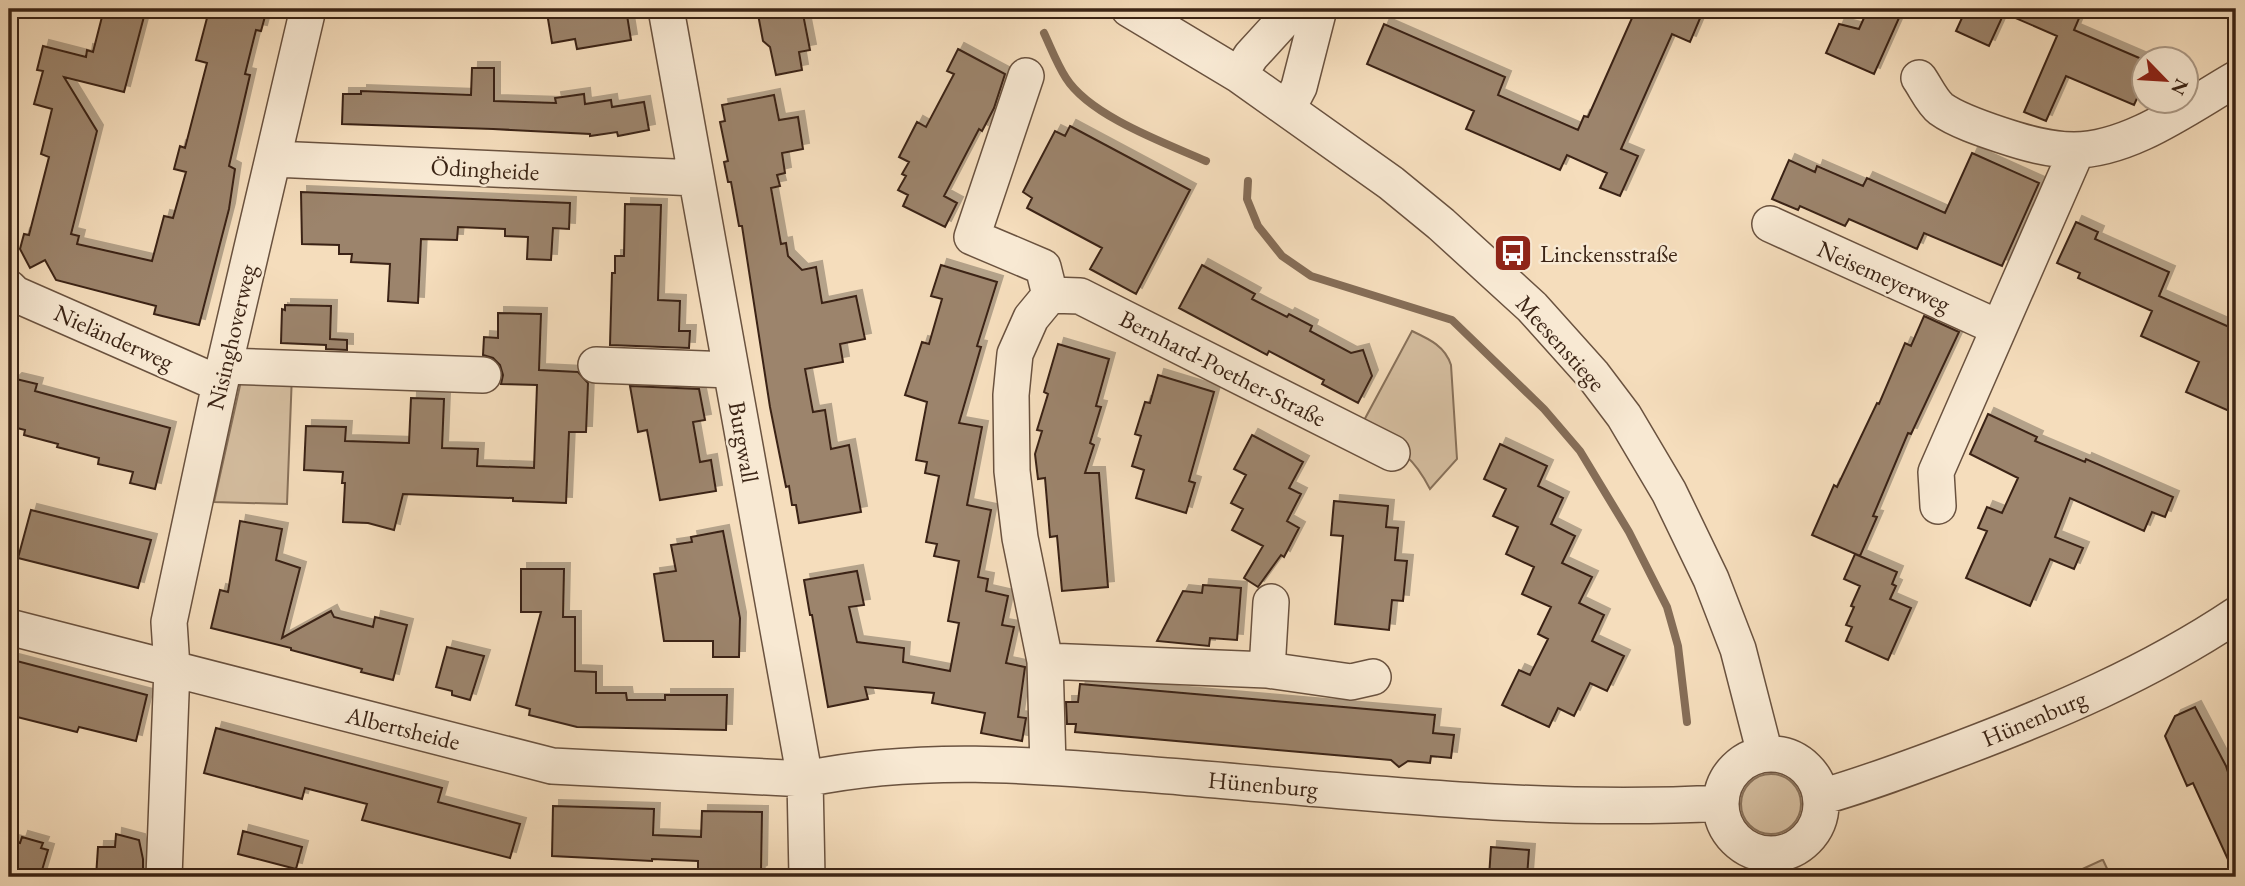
<svg xmlns="http://www.w3.org/2000/svg" width="2245" height="886" viewBox="0 0 2245 886" font-family="'EB Garamond',serif">
  <style>
    .green { fill: #d5bea0; stroke: #88715a; stroke-width: 2 }
    .lines { fill: none; stroke-linecap: round; stroke-linejoin: round }
    .stream { stroke: #856d57; stroke-width: 8 }
    .building { fill: #9c846c; stroke: #3b2415; stroke-width: 2; filter: url(#shadow) }
    .minor-casing { stroke: #6a523f; stroke-width: 38 }
    .minor { stroke: #f8e9d3; stroke-width: 35 }
    .labels { text-anchor: middle; dominant-baseline: central; stroke-width: 5; stroke-linejoin: round; paint-order: stroke }
    .street-label { font-size: 24px; fill: #3b2415; stroke: #f8e9d3 }
    .poi-label { font-size: 24px; fill: #3b2415; stroke: #f8e9d3; text-anchor: start }
  </style>
  <defs>
    <filter id="shadow"><feDropShadow dx="6" dy="-6" stdDeviation="0" flood-color="#0004"/></filter>
  </defs>
  <rect width="100%" height="100%" fill="#f5ddbc"/>
  <filter id="stains"><feTurbulence type="fractalNoise" baseFrequency=".00286" numOctaves="4"/><feColorMatrix values="0 0 0 0 .2 0 0 0 0 .09 0 0 0 0 .02 0 0 0 .5 -.17"/></filter>
  <radialGradient id="worn" r=".72"><stop offset=".6" stop-color="#630" stop-opacity="0"/><stop offset="1" stop-color="#630" stop-opacity=".3"/></radialGradient>
  <path class="green" d="M 1412,331 C 1429,339 1445,346 1451,365 L 1457,459 L 1430,489 C 1412,453 1394,446 1361,426 Z
    M 243,372 L 292,374 L 287,504 L 214,502 Z
    M1741 804a30 30 0 1 1 60 0a30 30 0 1 1-60 0Z
    M 2103,860 L 2111,877 L 2065,877 L 2102,860 Z"/>
  <g class="lines">
    <path class="stream" d="M 1044,33 C 1051,48 1057,64 1066,78 C 1090,116 1165,143 1206,161
      M 1248,181 L 1247,199 L 1258,226 L 1282,256 L 1311,276 L 1452,320 L 1544,409 L 1580,451 L 1629,532 L 1667,607 L 1678,646 L 1687,722"/>
  </g>
  <path class="building" d="M 104,9 L 146,9 L 124,92 L 64,77 L 97,131 L 71,234 L 79,236 L 77,244 L 152,261 L 164,216 L 173,218 L 186,172 L 174,169 L 180,146 L 185,148 L 207,63 L 196,60 L 207,18 L 202,17 L 203,9 L 267,9 L 261,31 L 256,30 L 245,74 L 250,75 L 229,166 L 235,169 L 229,209 L 199,325 L 154,314 L 156,306 L 56,280 L 45,260 L 30,268 L 20,249 L 24,234 L 29,235 L 49,157 L 41,154 L 52,109 L 34,104 L 43,71 L 37,70 L 43,46 L 86,57 L 87,50 L 93,52 Z
    M 574,9 L 626,9 L 631,40 L 577,49 L 575,39 L 552,43 L 547,13 Z
    M 757,9 L 802,9 L 810,50 L 799,52 L 802,70 L 776,75 L 770,47 L 763,41 Z
    M 1636,9 L 1704,9 L 1690,42 L 1672,34 L 1621,149 L 1638,156 L 1620,196 L 1600,188 L 1607,173 L 1567,155 L 1560,170 L 1466,129 L 1474,111 L 1367,64 L 1384,24 L 1505,77 L 1498,95 L 1578,130 L 1584,116 L 1588,117 Z
    M 1868,9 L 1903,9 L 1874,74 L 1826,53 L 1839,24 L 1859,29 Z
    M 1966,9 L 2083,9 L 2074,30 L 2144,60 L 2144,83 L 2134,105 L 2066,76 L 2046,121 L 2024,112 L 2057,36 L 2004,13 L 1989,46 L 1956,31 Z
    M 958,49 L 1005,74 L 994,108 L 982,131 L 979,129 L 944,196 L 957,203 L 945,227 L 903,206 L 908,195 L 898,190 L 906,176 L 902,174 L 909,162 L 899,157 L 917,122 L 926,127 L 954,74 L 947,71 Z
    M 472,68 L 494,68 L 494,101 L 556,103 L 555,98 L 584,94 L 585,104 L 611,100 L 612,107 L 644,102 L 649,130 L 618,136 L 617,132 L 590,136 L 590,134 L 493,129 L 342,124 L 343,94 L 361,94 L 361,91 L 471,95 Z
    M 774,95 L 779,120 L 798,117 L 803,149 L 782,153 L 785,173 L 777,175 L 780,186 L 771,188 L 781,244 L 786,243 L 788,256 L 802,270 L 816,267 L 822,303 L 856,296 L 865,339 L 840,344 L 843,362 L 805,369 L 813,412 L 825,410 L 831,449 L 849,445 L 861,512 L 799,523 L 796,505 L 792,505 L 789,486 L 786,487 L 770,407 L 742,226 L 739,226 L 731,182 L 728,182 L 724,162 L 728,161 L 720,122 L 725,121 L 722,105 Z
    M 1070,126 L 1190,190 L 1136,294 L 1090,269 L 1102,248 L 1027,208 L 1032,198 L 1023,192 L 1055,131 L 1065,136 Z
    M 1972,153 L 2039,183 L 2002,266 L 1924,233 L 1917,249 L 1849,219 L 1845,226 L 1800,206 L 1798,210 L 1772,199 L 1789,160 L 1815,172 L 1817,166 L 1863,186 L 1867,178 L 1945,213 Z
    M 301,192 L 570,203 L 569,229 L 553,228 L 551,260 L 527,259 L 528,237 L 505,236 L 505,229 L 458,227 L 457,240 L 421,239 L 418,303 L 388,301 L 390,264 L 351,262 L 352,254 L 339,254 L 339,245 L 302,244 Z
    M 625,204 L 661,205 L 658,300 L 680,301 L 679,331 L 690,331 L 689,348 L 610,345 L 612,273 L 615,273 L 615,256 L 624,256 Z
    M 2076,222 L 2098,232 L 2095,239 L 2169,272 L 2159,296 L 2236,330 L 2236,414 L 2186,392 L 2199,362 L 2141,336 L 2152,311 L 2078,278 L 2080,273 L 2057,263 Z
    M 941,265 L 997,282 L 977,346 L 981,347 L 959,423 L 982,427 L 967,505 L 991,510 L 978,577 L 988,579 L 986,591 L 1008,596 L 1002,625 L 1014,627 L 1006,663 L 1025,667 L 1018,717 L 1026,718 L 1022,741 L 981,733 L 985,713 L 932,703 L 934,693 L 865,687 L 868,699 L 828,707 L 812,615 L 810,615 L 804,580 L 857,571 L 864,605 L 849,607 L 857,642 L 904,648 L 903,662 L 950,671 L 959,623 L 948,621 L 959,561 L 934,556 L 937,544 L 926,542 L 939,476 L 925,473 L 927,462 L 916,460 L 927,402 L 905,395 L 922,342 L 929,344 L 942,299 L 931,296 Z
    M 1202,265 L 1255,294 L 1252,299 L 1287,317 L 1289,314 L 1312,326 L 1310,331 L 1351,353 L 1363,350 L 1372,376 L 1358,403 L 1322,384 L 1324,380 L 1269,351 L 1267,355 L 1179,308 Z
    M 285,305 L 331,306 L 330,339 L 347,340 L 347,350 L 326,349 L 326,345 L 281,343 L 282,309 L 285,310 Z
    M 498,313 L 541,314 L 539,370 L 578,372 L 588,383 L 586,432 L 569,432 L 566,503 L 513,501 L 513,498 L 403,494 L 394,530 L 368,523 L 343,522 L 345,483 L 342,483 L 343,472 L 304,470 L 306,426 L 346,427 L 345,441 L 409,443 L 411,398 L 444,399 L 442,448 L 478,449 L 477,466 L 534,468 L 537,385 L 501,384 L 503,375 L 500,365 L 493,358 L 483,355 L 484,337 L 498,338 Z
    M 1924,316 L 1959,332 L 1911,434 L 1908,433 L 1873,516 L 1877,517 L 1860,556 L 1812,535 L 1834,485 L 1837,487 L 1877,403 L 1879,404 L 1905,343 L 1911,346 Z
    M 1058,344 L 1109,359 L 1096,406 L 1101,407 L 1090,443 L 1094,445 L 1085,473 L 1099,473 L 1108,587 L 1062,591 L 1057,536 L 1050,537 L 1045,478 L 1038,479 L 1035,454 L 1042,431 L 1037,430 L 1048,394 L 1044,392 Z
    M 1158,375 L 1214,392 L 1189,481 L 1195,483 L 1186,513 L 1136,498 L 1144,470 L 1132,466 L 1141,436 L 1135,434 L 1145,402 L 1150,403 Z
    M 16,379 L 37,384 L 35,391 L 170,428 L 155,489 L 130,483 L 133,472 L 98,464 L 99,458 L 57,447 L 58,444 L 24,435 L 25,430 L 9,426 L 9,386 Z
    M 630,386 L 699,389 L 705,420 L 693,422 L 700,462 L 711,460 L 716,491 L 660,500 L 647,430 L 638,432 Z
    M 1988,414 L 2037,437 L 2035,441 L 2085,462 L 2086,459 L 2173,497 L 2165,517 L 2152,512 L 2144,531 L 2070,498 L 2055,537 L 2083,548 L 2074,569 L 2050,559 L 2030,606 L 1966,578 L 1987,531 L 1978,528 L 1987,507 L 2002,513 L 2018,478 L 1970,454 Z
    M 1252,435 L 1303,462 L 1289,488 L 1301,494 L 1287,521 L 1299,528 L 1284,557 L 1281,555 L 1258,587 L 1244,578 L 1263,546 L 1232,530 L 1243,509 L 1231,503 L 1246,475 L 1234,469 Z
    M 1500,444 L 1547,466 L 1538,486 L 1563,498 L 1551,524 L 1575,536 L 1562,563 L 1592,577 L 1579,603 L 1604,615 L 1592,641 L 1624,656 L 1607,691 L 1590,683 L 1574,716 L 1558,708 L 1549,727 L 1502,705 L 1519,670 L 1530,675 L 1548,639 L 1538,634 L 1551,607 L 1522,594 L 1534,567 L 1506,554 L 1518,527 L 1493,516 L 1506,489 L 1484,479 Z
    M 1334,501 L 1388,506 L 1386,527 L 1398,528 L 1395,560 L 1407,561 L 1403,601 L 1392,600 L 1389,630 L 1335,624 L 1343,536 L 1331,535 Z
    M 31,510 L 151,540 L 138,588 L 18,558 Z
    M 240,521 L 282,529 L 276,560 L 300,568 L 282,638 L 331,611 L 334,617 L 373,627 L 375,617 L 407,625 L 393,680 L 361,672 L 362,669 L 291,650 L 291,648 L 211,628 L 220,590 L 228,592 Z
    M 723,531 L 740,618 L 739,657 L 713,657 L 713,641 L 664,641 L 654,574 L 676,571 L 671,545 L 692,542 L 691,537 Z
    M 1855,554 L 1897,572 L 1892,584 L 1896,586 L 1890,599 L 1911,608 L 1888,660 L 1846,641 L 1852,627 L 1846,625 L 1854,607 L 1851,606 L 1860,586 L 1844,579 Z
    M 521,569 L 564,569 L 563,617 L 575,617 L 575,671 L 596,672 L 596,693 L 626,693 L 627,700 L 665,700 L 665,695 L 727,695 L 726,730 L 577,727 L 529,715 L 530,709 L 516,705 L 541,612 L 521,612 Z
    M 1203,585 L 1241,588 L 1237,640 L 1210,638 L 1209,646 L 1157,641 L 1183,591 L 1202,593 Z
    M 447,647 L 484,656 L 470,700 L 452,695 L 452,691 L 436,687 Z
    M 9,659 L 147,695 L 136,741 L 79,727 L 77,732 L 9,715 Z
    M 1080,684 L 1435,715 L 1433,733 L 1454,735 L 1451,758 L 1431,756 L 1430,763 L 1408,761 L 1399,767 L 1391,760 L 1075,732 L 1076,724 L 1067,724 L 1066,702 L 1078,702 Z
    M 2195,707 L 2226,766 L 2236,797 L 2236,877 L 2193,783 L 2187,786 L 2165,736 L 2175,716 Z
    M 216,728 L 442,788 L 438,802 L 520,824 L 510,858 L 362,820 L 367,804 L 305,788 L 302,799 L 204,773 Z
    M 553,806 L 654,809 L 653,835 L 701,837 L 702,811 L 762,812 L 761,871 L 759,872 L 758,877 L 698,877 L 698,861 L 652,859 L 652,861 L 552,856 Z
    M 243,831 L 302,847 L 296,869 L 238,854 Z
    M 116,834 L 139,840 L 143,859 L 143,877 L 96,877 L 98,847 L 115,847 Z
    M 22,837 L 43,843 L 41,848 L 48,850 L 40,877 L 9,877 L 9,840 L 20,843 Z
    M 1491,847 L 1529,850 L 1527,877 L 1489,877 Z"/>
  <g class="lines">
    <g class="minor-casing">
      <path id="minor" d="M 666,9 L 805,779 L 807,877
        M 1129,9 L 1239,75 L 1391,183 L 1441,224 L 1532,307 L 1593,375 L 1624,416 L 1669,492 L 1711,579 L 1738,649 L 1765,754
        M 1239,75 L 1251,56 L 1294,9
        M 1026,76 L 972,237 L 1043,267 L 1050,295 L 1080,296 L 1392,453
        M 1919,78 C 1926,88 1932,102 1941,109 C 1956,120 1983,129 2001,135 C 2025,143 2049,150 2074,150 C 2130,150 2189,106 2236,79
        M 1288,108 L 1299,87 L 1319,9
        M 274,159 L 696,178
        M 1770,224 L 1999,328
        M 9,288 L 15,294 L 220,384
        M 596,365 L 731,370
        M 224,366 L 483,375
        M 1938,506 L 1936,472 L 2077,150
        M 9,627 L 552,766 L 805,779 C 930,753 1055,767 1181,777 C 1360,792 1541,813 1721,803
        M 1045,661 L 1267,670 L 1351,682 L 1373,677
        M 1267,670 L 1271,602
        M1721 804a50 50 0 1 1 100 0a50 50 0 1 1-100 0Z
        M 1048,766 L 1045,661 L 1020,538 L 1012,471 L 1011,395 L 1015,354 L 1031,318 L 1050,295
        M 1821,797 C 1867,784 1912,767 1957,750 C 2055,713 2149,673 2236,615
        M 164,877 L 172,668 L 169,622 L 220,384 L 308,9"/>
    </g>
    <use href="#minor" class="minor"/>
  </g>
  <defs>
    <g id="bus-square" transform="scale(2.0125)"><rect x="-9" y="-9" width="18" height="18" rx="4" fill="#8f2418" stroke="#f8e9d3"/><path d="M-5-6H5V4H4V6H2V4H-2V6H-4V4H-5ZM-3.5-4V0h7V-4ZM-3.5 1.2v1.5H-2V1.2ZM2 1.2v1.5H3.5V1.2Z" fill="#fff"/></g>
  </defs>
  <g fill-rule="evenodd">
    <use href="#bus-square" x="1513" y="253"/>
  </g>
  <g class="labels">
    <g class="street-label">
      <text transform="translate(485 169) rotate(3)">Ödingheide</text>
      <text transform="translate(1884 276) rotate(24)">Neisemeyerweg</text>
      <text transform="translate(114 337) rotate(24)">Nieländerweg</text>
      <text transform="translate(231 337) rotate(-77)">Nisinghoverweg</text>
      <text transform="translate(1561 343) rotate(48)">Meesenstiege</text>
      <text transform="translate(1223 368) rotate(27)">Bernhard-Poether-Straße</text>
      <text transform="translate(744 442) rotate(80)">Burgwall</text>
      <text transform="translate(2034 718) rotate(-23)">Hünenburg</text>
      <text transform="translate(403 728) rotate(14)">Albertsheide</text>
      <text transform="translate(1263 784) rotate(5)">Hünenburg</text>
    </g>
    <g class="poi-label">
      <text x="1540" y="253">Linckensstraße</text>
    </g>
  </g>
  <rect width="2245" height="886" fill="none" stroke="#f5ddbc" stroke-width="35"/>
  <rect x="10" y="10" width="2224" height="865" fill="none" stroke="#3b2415" stroke-width="3.5"/>
  <rect x="18" y="18" width="2210" height="851" fill="none" stroke="#3b2415" stroke-width="2"/>
  <g transform="translate(2165 80) rotate(115)"><circle r="33" fill="#f8e9d3" stroke="#ac9a87" stroke-width="2"/>
  <path d="M0-5L12 26L0 18L-12 26Z" fill="#8f2418"/>
  <text y="-10" font-size="19" font-weight="bold" text-anchor="middle" fill="#3b2415">N</text>
  </g>
  <rect width="100%" height="100%" filter="url(#stains)"/>
  <rect width="100%" height="100%" fill="url(#worn)"/>
</svg>
